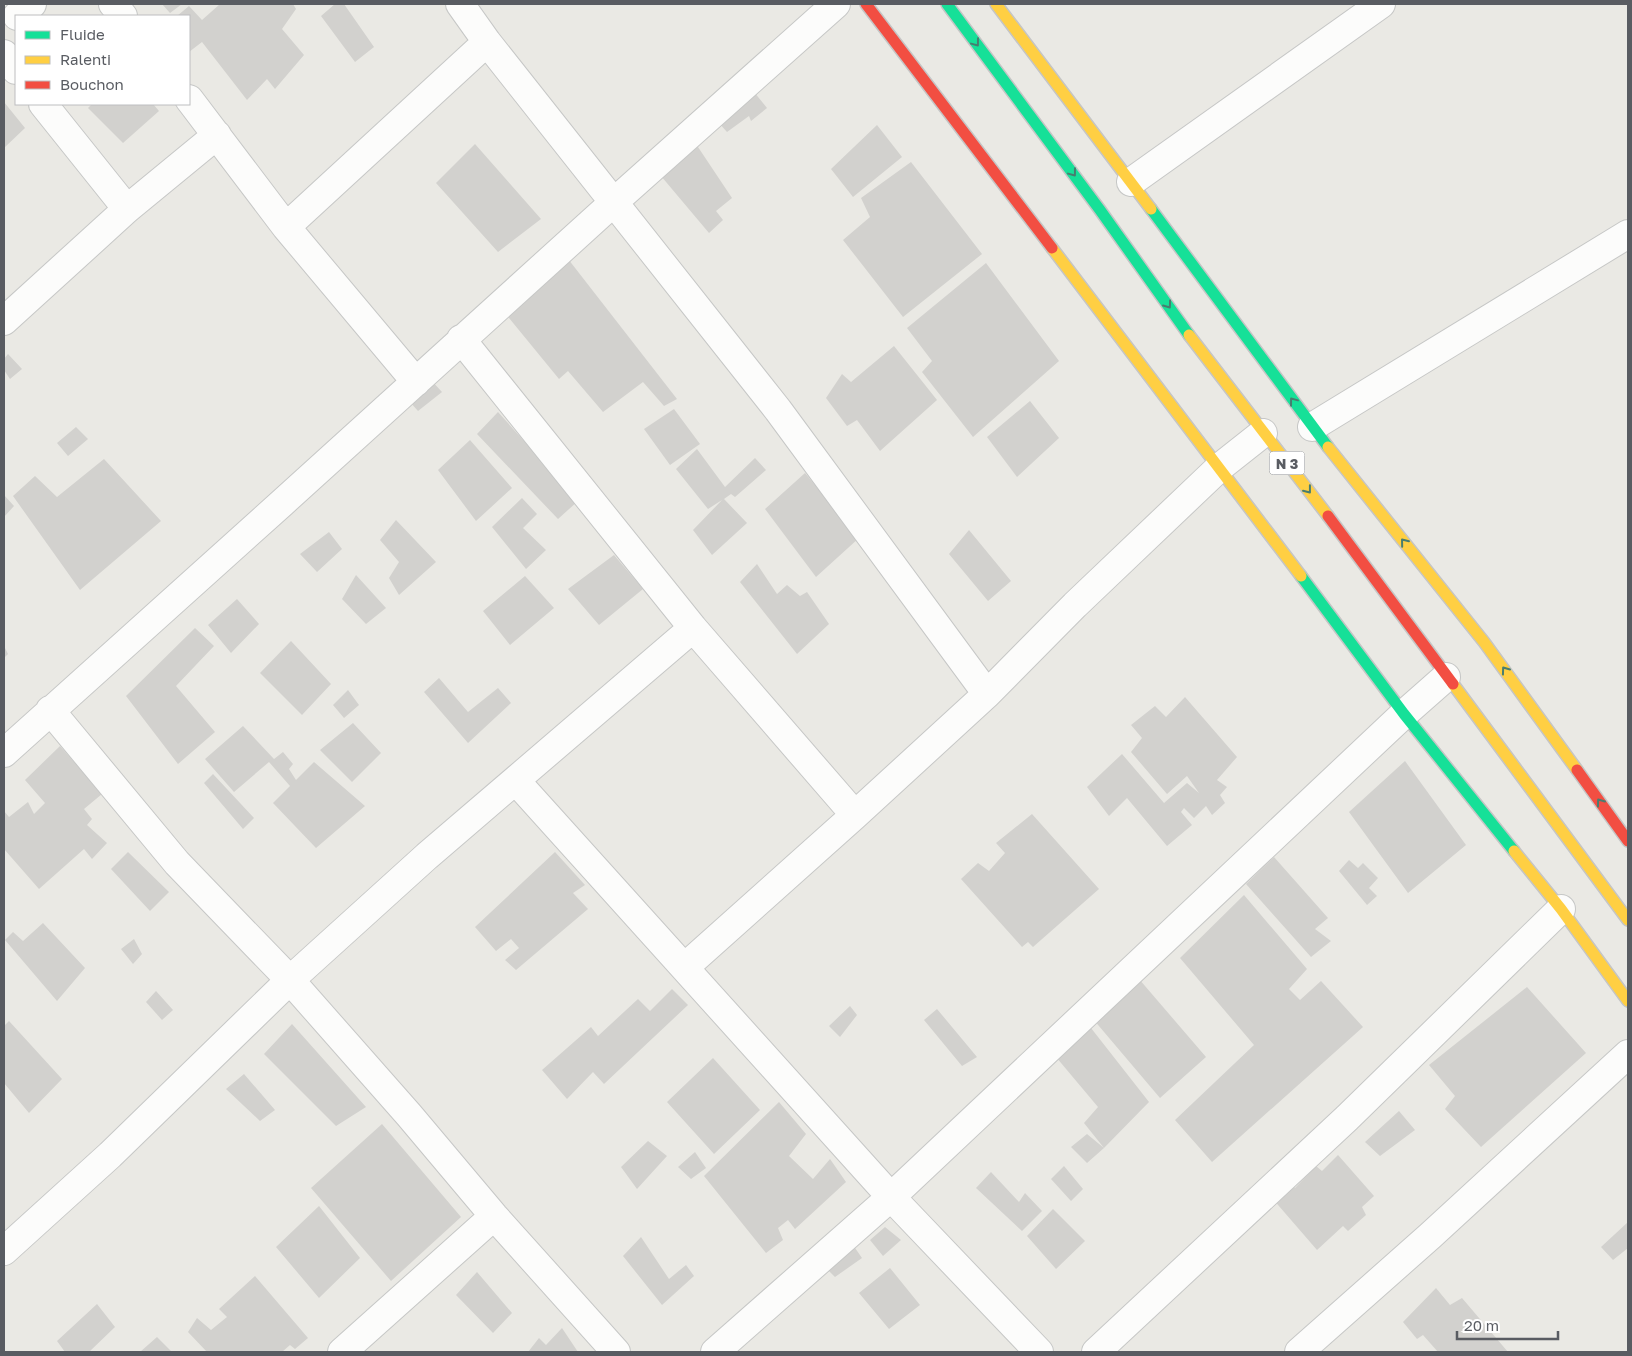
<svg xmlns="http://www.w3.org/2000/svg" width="1632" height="1356" viewBox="0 0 1632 1356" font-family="'Golos Text',sans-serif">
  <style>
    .building { fill: #d2d1ce }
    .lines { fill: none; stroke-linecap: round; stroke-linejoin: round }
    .street-casing { stroke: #c6c7c6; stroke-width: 30 }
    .fast-casing { stroke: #c5c5c5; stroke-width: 14 }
    .slow-casing { stroke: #c5c5c5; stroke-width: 14 }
    .jam-casing { stroke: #c5c5c5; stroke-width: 14 }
    .street { stroke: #fcfcfb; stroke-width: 28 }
    .fast { stroke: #16e098; stroke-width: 11 }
    .slow { stroke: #ffcf43; stroke-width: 11 }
    .jam { stroke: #f24e42; stroke-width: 11 }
    .oneway { stroke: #487d70 }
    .labels { text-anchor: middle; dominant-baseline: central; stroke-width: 4; stroke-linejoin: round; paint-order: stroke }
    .shield { fill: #fff; stroke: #8b8d91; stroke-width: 1 }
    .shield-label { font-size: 14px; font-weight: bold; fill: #595c62 }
  </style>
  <rect width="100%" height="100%" fill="#eae9e4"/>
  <path class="building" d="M 162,4 L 182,4 L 170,13 Z
    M 220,4 L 293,4 L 296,9 L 282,29 L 304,55 L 275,89 L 267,79 L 247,100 L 202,42 L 189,52 L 189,16 L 177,16 L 189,6 L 202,20 Z
    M 335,4 L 344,4 L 374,47 L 355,62 L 321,16 Z
    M 754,92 L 767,108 L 751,121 L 749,116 L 727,132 L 719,123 Z
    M 4,102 L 25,128 L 4,148 Z
    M 92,104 L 153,104 L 159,111 L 123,143 L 88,108 Z
    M 877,125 L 902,157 L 853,197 L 831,169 Z
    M 475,144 L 541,219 L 498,252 L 436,183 Z
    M 696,144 L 732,198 L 716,211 L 723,220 L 709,233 L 661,176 Z
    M 911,162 L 982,254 L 903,317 L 843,240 L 870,217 L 861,198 Z
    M 565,255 L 677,399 L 664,406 L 643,382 L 603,412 L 568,371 L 559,379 L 504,312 Z
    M 986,263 L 1059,361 L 973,437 L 922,372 L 932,361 L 907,328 Z
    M 894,346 L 937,400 L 880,451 L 857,420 L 847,426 L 826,398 L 842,374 L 851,382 Z
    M 8,354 L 22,369 L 10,379 L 4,370 L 4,359 Z
    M 430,379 L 442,392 L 418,411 L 410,402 Z
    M 1030,401 L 1059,438 L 1017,477 L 987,437 Z
    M 674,409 L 700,444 L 670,465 L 644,429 Z
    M 498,412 L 578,501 L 558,519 L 477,434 Z
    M 76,427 L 88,439 L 68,456 L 57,443 Z
    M 470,440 L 512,488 L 476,521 L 438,470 Z
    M 697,449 L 725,487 L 755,458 L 766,470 L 735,497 L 731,494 L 724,499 L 747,523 L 712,555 L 693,530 L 722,500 L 708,509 L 676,469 Z
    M 104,459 L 161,521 L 80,590 L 13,496 L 35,476 L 57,497 Z
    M 805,473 L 859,538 L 816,577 L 765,509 Z
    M 4,495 L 14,506 L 4,517 Z
    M 522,498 L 537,514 L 523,528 L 546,550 L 526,569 L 492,527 Z
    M 396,520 L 436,562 L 399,595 L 389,578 L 399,562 L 380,540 Z
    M 969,530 L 1011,581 L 988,601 L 949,554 Z
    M 329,532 L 342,549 L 317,572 L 300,554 Z
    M 614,555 L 643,589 L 599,625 L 568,589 Z
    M 757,564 L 777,594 L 787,585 L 800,596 L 807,592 L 829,624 L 797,654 L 740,582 Z
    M 356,575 L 386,608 L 366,624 L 342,599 Z
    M 525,576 L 554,608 L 510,645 L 483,611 Z
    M 237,599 L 259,624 L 231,653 L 208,625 Z
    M 195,628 L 214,646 L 176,686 L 215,732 L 178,764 L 126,696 Z
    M 291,641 L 331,684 L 302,715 L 260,673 Z
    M 4,646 L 8,654 L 4,658 Z
    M 439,678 L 468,712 L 498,688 L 511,703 L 468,743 L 424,692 Z
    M 348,690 L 359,705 L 344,718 L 333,705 Z
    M 1185,697 L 1237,757 L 1217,780 L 1227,787 L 1220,795 L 1225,803 L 1212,815 L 1206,806 L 1194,818 L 1184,808 L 1181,812 L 1192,825 L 1167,846 L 1127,798 L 1109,816 L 1087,787 L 1122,754 L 1164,803 L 1187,783 L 1199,793 L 1187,776 L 1167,794 L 1131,752 L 1142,738 L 1131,725 L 1155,706 L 1166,717 Z
    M 353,723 L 381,753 L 352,782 L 320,750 Z
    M 243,726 L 274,759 L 283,752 L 293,764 L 289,769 L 296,780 L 314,762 L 365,806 L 316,848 L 273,803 L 290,786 L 269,762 L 234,792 L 205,759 Z
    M 60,746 L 102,794 L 84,809 L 92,819 L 87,825 L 107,843 L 92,859 L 84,849 L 39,889 L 4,849 L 4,811 L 9,817 L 28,802 L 34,814 L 45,803 L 25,780 Z
    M 1405,761 L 1466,845 L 1408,893 L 1349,812 Z
    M 213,774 L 254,818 L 243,829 L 204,783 Z
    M 1032,814 L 1099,889 L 1033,947 L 1028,942 L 1022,947 L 961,879 L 978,863 L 989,871 L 1005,853 L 996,843 Z
    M 128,852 L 169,892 L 150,911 L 111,869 Z
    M 555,852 L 585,885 L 573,893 L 588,909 L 516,970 L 505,960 L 519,948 L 511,939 L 496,951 L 475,927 Z
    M 1274,857 L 1328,918 L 1315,929 L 1331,941 L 1311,957 L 1246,884 Z
    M 1349,860 L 1358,868 L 1363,863 L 1378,878 L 1369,888 L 1377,896 L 1367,905 L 1339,871 Z
    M 1244,895 L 1307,969 L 1289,989 L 1300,1000 L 1321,981 L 1363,1027 L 1212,1162 L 1175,1120 L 1254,1045 L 1180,958 Z
    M 43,923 L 85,968 L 57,1001 L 5,940 L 13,932 L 23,941 Z
    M 134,939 L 142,954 L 133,964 L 121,949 Z
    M 1139,979 L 1206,1057 L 1160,1098 L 1093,1019 Z
    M 1527,987 L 1586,1053 L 1481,1147 L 1445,1109 L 1455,1096 L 1429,1065 Z
    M 672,989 L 688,1005 L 604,1084 L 593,1072 L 567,1099 L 542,1070 L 591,1027 L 598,1036 L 638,999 L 650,1011 Z
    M 156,991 L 173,1010 L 162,1020 L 146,1002 Z
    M 850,1006 L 857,1015 L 840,1037 L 829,1026 Z
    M 937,1009 L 977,1057 L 962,1066 L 924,1020 Z
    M 9,1021 L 62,1079 L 29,1113 L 4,1083 L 4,1026 Z
    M 292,1024 L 366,1107 L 336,1126 L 264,1054 Z
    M 1091,1028 L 1149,1102 L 1104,1148 L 1084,1123 L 1098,1107 L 1056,1057 Z
    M 713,1058 L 760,1110 L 714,1154 L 667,1102 Z
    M 244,1074 L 275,1110 L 260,1121 L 226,1089 Z
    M 779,1102 L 806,1134 L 789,1156 L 813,1179 L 830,1159 L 846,1182 L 795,1229 L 788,1220 L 778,1228 L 783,1240 L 766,1253 L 704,1176 Z
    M 1399,1111 L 1415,1130 L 1380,1156 L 1365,1142 Z
    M 382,1124 L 461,1217 L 391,1281 L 311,1188 Z
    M 1087,1134 L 1104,1148 L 1087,1163 L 1071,1147 Z
    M 648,1141 L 667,1156 L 637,1189 L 621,1167 Z
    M 695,1152 L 706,1168 L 691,1179 L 678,1167 Z
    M 1338,1155 L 1374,1196 L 1362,1207 L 1366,1215 L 1348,1231 L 1343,1226 L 1317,1250 L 1272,1198 L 1289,1181 L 1295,1188 L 1316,1166 L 1322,1171 Z
    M 1064,1166 L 1083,1189 L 1071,1201 L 1051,1179 Z
    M 991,1172 L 1019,1202 L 1025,1193 L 1042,1211 L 1022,1231 L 976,1188 Z
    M 319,1206 L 360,1258 L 319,1298 L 276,1247 Z
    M 1053,1209 L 1085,1241 L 1056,1269 L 1027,1236 Z
    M 1628,1222 L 1628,1248 L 1613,1260 L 1601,1247 Z
    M 885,1227 L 901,1240 L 883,1256 L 870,1240 Z
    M 641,1237 L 669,1279 L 686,1265 L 694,1276 L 662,1305 L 623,1256 Z
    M 853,1245 L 862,1258 L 835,1277 L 827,1269 Z
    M 890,1268 L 920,1305 L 889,1329 L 859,1293 Z
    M 477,1272 L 512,1313 L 493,1333 L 456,1295 Z
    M 255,1276 L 308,1338 L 295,1349 L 290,1345 L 282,1352 L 207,1352 L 188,1332 L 197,1318 L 211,1330 L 227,1317 L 219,1309 Z
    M 1436,1288 L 1450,1305 L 1462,1298 L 1508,1352 L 1438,1352 L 1423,1335 L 1417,1339 L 1403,1322 Z
    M 97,1304 L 115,1327 L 89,1352 L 65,1352 L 57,1341 Z
    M 562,1328 L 578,1352 L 528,1352 L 539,1338 L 546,1345 Z
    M 157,1337 L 172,1352 L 140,1352 Z"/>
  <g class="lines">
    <g class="street-casing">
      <path id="street" d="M 113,4 L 123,16
        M 460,4 L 487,42 L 778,410 L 987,694
        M 17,16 L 32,4
        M 4,54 L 16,70
        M 189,99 L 286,227 L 416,382
        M 43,104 L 127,209
        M 1131,182 L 1381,4
        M 286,227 L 487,42
        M 4,321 L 127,209 L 217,135
        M 461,339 L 693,628 L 855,815
        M 1312,427 L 1628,234
        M 50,710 L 177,863 L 290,980 L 409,1115 L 494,1216 L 616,1352
        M 4,753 L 282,503 L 614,202 L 836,4
        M 516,781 L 891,1197 L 1039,1352
        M 685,967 L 855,815 L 987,694 L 1075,605 L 1220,467 L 1263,433
        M 4,1251 L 110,1155 L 290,980 L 427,856 L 693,628
        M 342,1352 L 494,1216
        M 715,1352 L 891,1197 L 1404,714 L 1446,677
        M 1096,1352 L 1347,1118 L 1561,909
        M 1299,1352 L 1430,1236 L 1628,1054"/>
    </g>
    <g class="fast-casing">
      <path id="fast" d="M 947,4 L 1100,210 L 1189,335
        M 1151,209 L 1328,447
        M 1301,576 L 1404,714 L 1514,851"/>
    </g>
    <g class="slow-casing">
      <path id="slow" d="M 996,4 L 1151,209
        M 1052,248 L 1301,576
        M 1189,335 L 1328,516
        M 1328,447 L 1484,642 L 1577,770
        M 1453,684 L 1628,920
        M 1514,851 L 1561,909 L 1628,1001"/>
    </g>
    <g class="jam-casing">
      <path id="jam" d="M 866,4 L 1052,248
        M 1328,516 L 1453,684
        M 1577,770 L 1628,841"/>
    </g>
    <use href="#street" class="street"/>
    <use href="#fast" class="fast"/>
    <use href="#slow" class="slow"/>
    <use href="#jam" class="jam"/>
  </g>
  <defs><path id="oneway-chevron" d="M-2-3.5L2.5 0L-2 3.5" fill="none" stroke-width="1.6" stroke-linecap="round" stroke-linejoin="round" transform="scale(1.25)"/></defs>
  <g class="oneway">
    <use href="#oneway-chevron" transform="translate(976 43) rotate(53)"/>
    <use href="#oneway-chevron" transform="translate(1073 173) rotate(53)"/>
    <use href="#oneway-chevron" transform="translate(1168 305) rotate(54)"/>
    <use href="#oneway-chevron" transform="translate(1293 401) rotate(-127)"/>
    <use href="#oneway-chevron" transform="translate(1308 490) rotate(52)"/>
    <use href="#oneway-chevron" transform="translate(1404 542) rotate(-129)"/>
    <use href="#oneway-chevron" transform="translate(1505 670) rotate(-126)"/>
    <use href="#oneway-chevron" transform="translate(1600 802) rotate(-126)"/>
  </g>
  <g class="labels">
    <rect class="shield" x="1269.5" y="451.5" width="35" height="23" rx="4"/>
    <g class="shield-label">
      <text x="1287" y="463">N 3</text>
    </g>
  </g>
  <rect width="1632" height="1356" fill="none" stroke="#595c62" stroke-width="10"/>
  <rect x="15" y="15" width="175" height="90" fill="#ffffff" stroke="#bdbec0"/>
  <rect x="25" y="31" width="25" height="8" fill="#16e098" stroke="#bdbec0"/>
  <text x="60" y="40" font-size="15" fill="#595c62">Fluide</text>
  <rect x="25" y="56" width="25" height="8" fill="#ffcf43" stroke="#bdbec0"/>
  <text x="60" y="65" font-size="15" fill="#595c62">Ralenti</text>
  <rect x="25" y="81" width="25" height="8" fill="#f24e42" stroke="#bdbec0"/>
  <text x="60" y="90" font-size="15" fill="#595c62">Bouchon</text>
  <path d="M1457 1331v8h101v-8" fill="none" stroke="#595c62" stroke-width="2.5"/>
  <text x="1464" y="1331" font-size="15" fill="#595c62" stroke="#ffffff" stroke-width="4" paint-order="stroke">20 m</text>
</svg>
